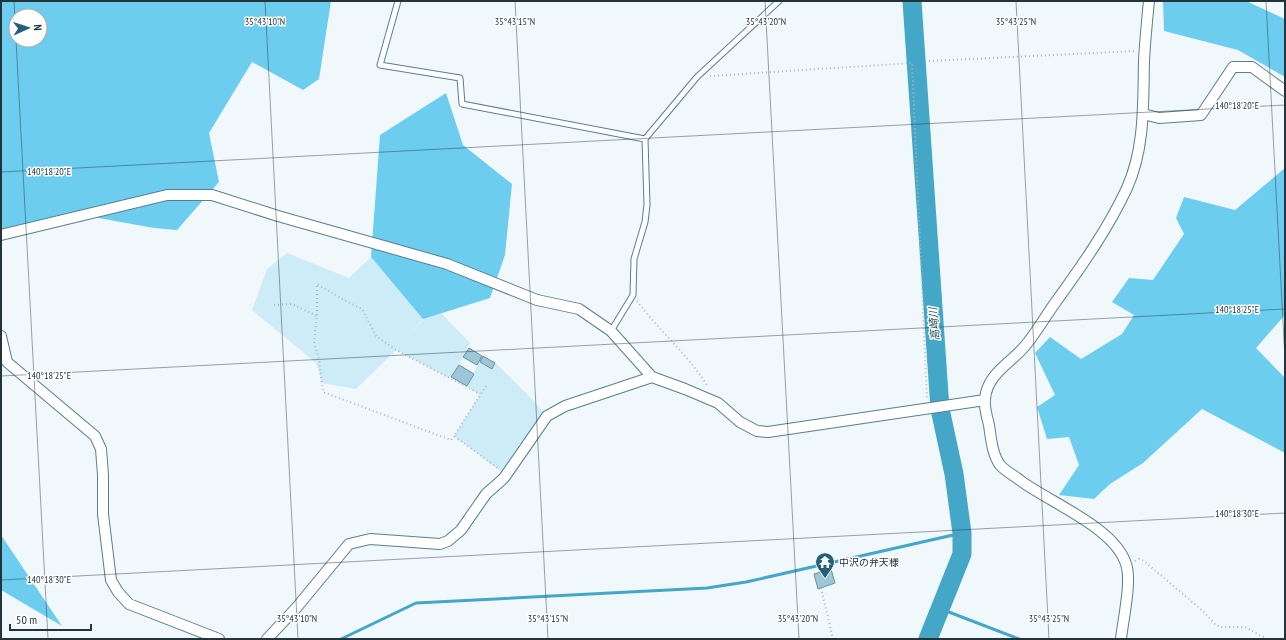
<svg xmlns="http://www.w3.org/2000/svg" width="1286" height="640" viewBox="0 0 1286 640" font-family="'PT Sans Narrow','Noto Sans JP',sans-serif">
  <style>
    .green { fill: #ceecf8 }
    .forest { fill: #6dcdef; fill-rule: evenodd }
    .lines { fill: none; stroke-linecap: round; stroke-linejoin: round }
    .stream { stroke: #44a7c8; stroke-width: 3 }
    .river { stroke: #44a7c8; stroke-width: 19 }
    .building { fill: #9dc6d6; stroke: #68909f }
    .lane-casing { stroke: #587f8e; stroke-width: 7 }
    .street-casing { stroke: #587f8e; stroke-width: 12 }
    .path { stroke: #adb8bc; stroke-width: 2; stroke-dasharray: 1 3; stroke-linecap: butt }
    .lane { stroke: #fff; stroke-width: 5 }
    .street { stroke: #fff; stroke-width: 10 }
    .ticks { fill: none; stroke: #23343a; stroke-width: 1; stroke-opacity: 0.45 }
    .labels { text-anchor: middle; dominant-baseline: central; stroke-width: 3; stroke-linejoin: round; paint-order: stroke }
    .poi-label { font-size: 10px; fill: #23343a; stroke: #fff; text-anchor: start }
    .water-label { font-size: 11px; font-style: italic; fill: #1e4958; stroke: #fff }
    .ticks-label { font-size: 10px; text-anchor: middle; fill: #23343a; stroke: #fff; stroke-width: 3; stroke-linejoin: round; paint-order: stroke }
  </style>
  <rect width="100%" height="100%" fill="#f0f8fb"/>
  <path class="green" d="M 287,253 L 349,278 L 371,257 L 423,319 L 409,335 L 425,318 L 441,313 L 470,343 L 459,365 L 449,378 L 396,350 L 356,389 L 322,383 L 316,363 L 252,310 L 267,269 Z
    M 479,362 L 492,369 L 496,363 L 533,400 L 545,415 L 506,475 L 454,436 L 480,395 L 467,387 Z"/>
  <path class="forest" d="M 1,1 L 331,1 L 319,79 L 303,90 L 252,62 L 209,133 L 219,182 L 177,230 L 154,228 L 71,213 L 1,234 ZM 16,16 L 40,16 L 40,40 L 16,40 Z
    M 1163,1 L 1246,1 L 1285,19 L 1285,77 L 1238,50 L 1164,31 Z
    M 446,93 L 463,145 L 512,184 L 505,255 L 490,298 L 423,319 L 371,257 L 380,135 Z
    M 1285,168 L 1285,315 L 1256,348 L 1285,378 L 1285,453 L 1202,409 L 1143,463 L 1110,484 L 1094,499 L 1059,495 L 1079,465 L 1069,437 L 1047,439 L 1037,407 L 1055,395 L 1035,353 L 1050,337 L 1081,359 L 1122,334 L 1134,315 L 1112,302 L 1129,278 L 1153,280 L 1184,234 L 1176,218 L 1184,197 L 1235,210 Z
    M 1,535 L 62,626 L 1,590 Z"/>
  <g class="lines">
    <path class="stream" d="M 941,609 L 1019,639
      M 341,639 L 416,603 L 707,588 L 746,582 L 962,533"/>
    <path class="river" d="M 912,1 L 940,409 L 954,474 L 962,533 L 962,554 L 928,639"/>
  </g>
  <path class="building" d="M 469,348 L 482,356 L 477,365 L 463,357 Z
    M 483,356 L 495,363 L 492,369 L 480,362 Z
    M 459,365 L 474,374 L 467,386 L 451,377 Z
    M 831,569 L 835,583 L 818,589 L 814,574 Z"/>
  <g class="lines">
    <g class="lane-casing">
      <path id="lane" d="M 398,1 L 380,65 L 460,78 L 462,104 L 645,139
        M 611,331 L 633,295 L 634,259 L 645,222 L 647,205 L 645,139 L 697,77 L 779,1"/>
    </g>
    <g class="street-casing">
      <path id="street" d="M 1143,114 L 1159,118 L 1201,115 L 1233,67 L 1252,67 L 1285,91
        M 1,235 L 167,195 L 212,195 L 278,216 L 447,264 L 537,300 L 579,309 L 611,331 L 652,377 L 685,389 L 718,403 L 740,422 L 757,431 L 768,432 L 985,400
        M 1,336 L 7,362 L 95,436 L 101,449 L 103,475 L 103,514 L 111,580 L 118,592 L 129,604 L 219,639
        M 267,639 L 297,607 L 349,544 L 370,539 L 440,544 L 448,541 L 461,530 L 486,494 L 504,478 L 547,416 L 565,406 L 652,377
        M 1121,639 C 1123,620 1132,581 1126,564 C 1115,528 1051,503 1021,481 C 1015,476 1005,471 1000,465 C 992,454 991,438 989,425 C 987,417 984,407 985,399 C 987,374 1010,364 1025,346 C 1036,333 1045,317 1055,303 C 1081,267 1108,229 1127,188 C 1145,148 1143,104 1144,61 C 1145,41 1147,21 1149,1"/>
    </g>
    <path class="path" d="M 929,61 L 1136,51
      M 710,76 L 912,63 L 927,398
      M 637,301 C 659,331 689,355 708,387
      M 274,305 L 292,304 L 317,316 L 314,342 L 319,359 L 323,392 L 451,440 L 454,436
      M 317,315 L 317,284 L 344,300 L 362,309 L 376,336 L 396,350 L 480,394
      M 486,386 L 454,436 L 499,469
      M 1135,561 L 1139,559 L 1144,561 L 1204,612 L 1215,624 L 1220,627 L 1245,627 L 1267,639
      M 821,588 L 833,639"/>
    <use href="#lane" class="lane"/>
    <use href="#street" class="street"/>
  </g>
  <path class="ticks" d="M 14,1 L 16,38M 265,1 L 298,639M 515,1 L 548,639M 765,1 L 799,639M 1016,1 L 1049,639M 1266,1 L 1285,360M 16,40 L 48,639M 1,172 L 1285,105M 1,376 L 1285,309M 1,580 L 1285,513"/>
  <defs>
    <g id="temple-pin" transform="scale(1)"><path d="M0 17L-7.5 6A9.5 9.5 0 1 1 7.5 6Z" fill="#226177" stroke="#fff"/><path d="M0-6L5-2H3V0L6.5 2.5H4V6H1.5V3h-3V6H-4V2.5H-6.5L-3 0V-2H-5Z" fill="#fff"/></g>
  </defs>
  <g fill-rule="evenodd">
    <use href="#temple-pin" x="825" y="562"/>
  </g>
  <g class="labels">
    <g class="poi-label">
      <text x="839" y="562">中沢の弁天様</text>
    </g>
    <g class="water-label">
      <text transform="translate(934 324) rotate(-94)">高崎川</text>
    </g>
  </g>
  <g class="ticks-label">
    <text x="265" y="25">35°43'10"N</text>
    <text x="515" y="25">35°43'15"N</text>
    <text x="766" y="25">35°43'20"N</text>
    <text x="1016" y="25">35°43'25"N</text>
    <text x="1237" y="109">140°18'20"E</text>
    <text x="49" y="175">140°18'20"E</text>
    <text x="1237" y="313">140°18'25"E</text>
    <text x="49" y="379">140°18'25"E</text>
    <text x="1237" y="517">140°18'30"E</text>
    <text x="49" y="583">140°18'30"E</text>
    <text x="297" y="622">35°43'10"N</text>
    <text x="548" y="622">35°43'15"N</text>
    <text x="798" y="622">35°43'20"N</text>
    <text x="1049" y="622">35°43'25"N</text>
  </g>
  <rect width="1286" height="640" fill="none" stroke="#23343a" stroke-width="4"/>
  <g transform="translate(28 28) rotate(87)"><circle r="19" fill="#ffffff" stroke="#a7aeb0"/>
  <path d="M0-3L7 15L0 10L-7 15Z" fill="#226177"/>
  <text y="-6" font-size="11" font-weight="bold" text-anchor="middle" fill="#23343a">N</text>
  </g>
  <path d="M10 624v6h81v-6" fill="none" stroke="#23343a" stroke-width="2"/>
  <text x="16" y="624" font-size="12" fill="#23343a" stroke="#ffffff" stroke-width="3" paint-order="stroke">50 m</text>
</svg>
